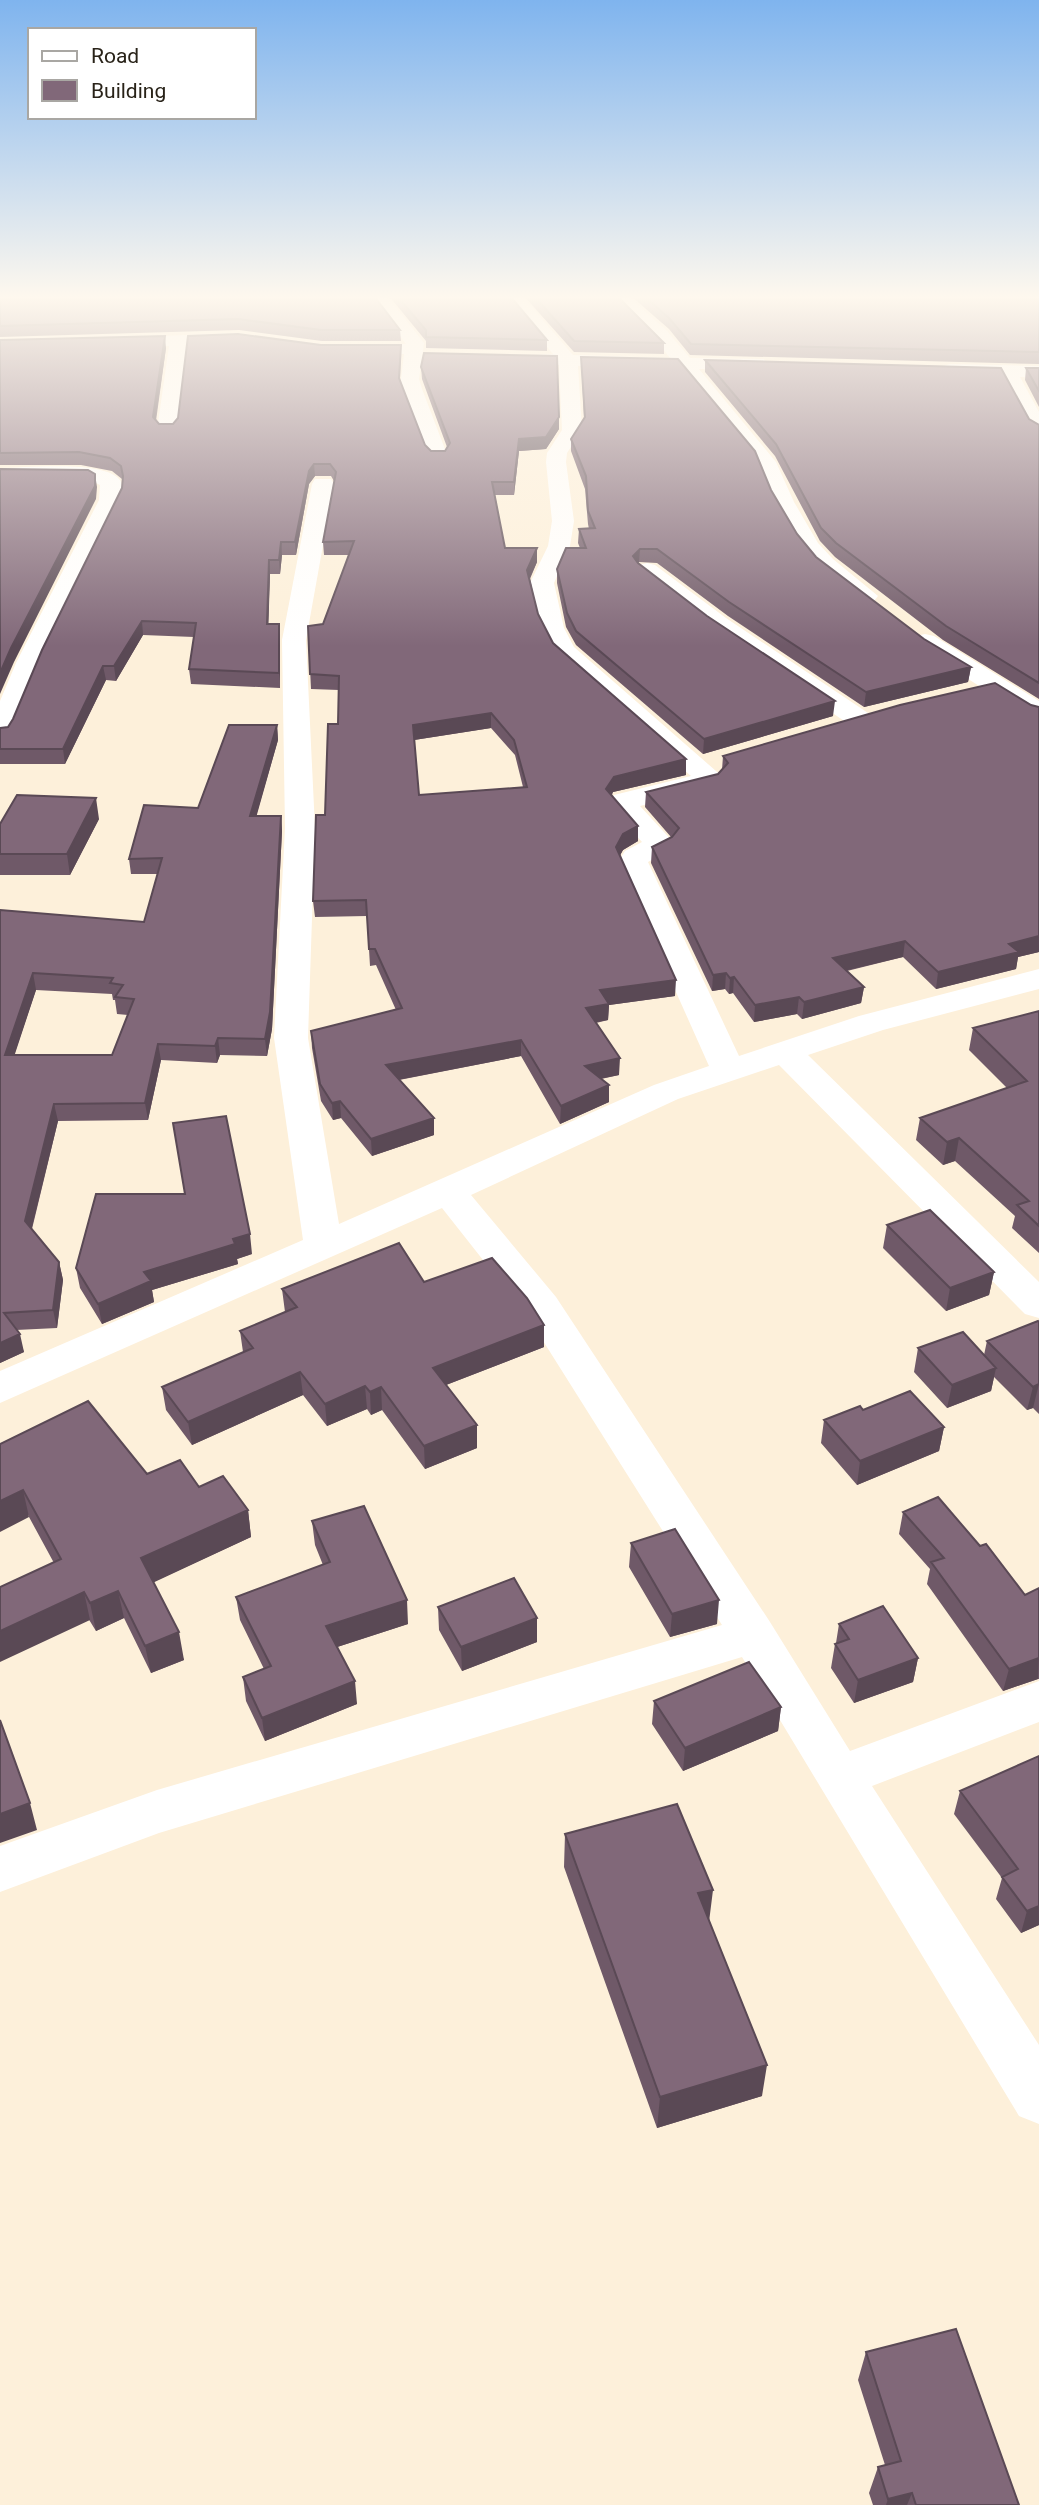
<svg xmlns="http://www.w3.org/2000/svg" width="1039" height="2505" viewBox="0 0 1039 2505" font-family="Roboto,sans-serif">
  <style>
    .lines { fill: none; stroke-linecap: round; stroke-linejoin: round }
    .street { fill: #fff; fill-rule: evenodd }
    .wall { fill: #6f5968; fill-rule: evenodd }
    .shaded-wall { fill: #5a4955 }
    .building { fill: #816879; stroke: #5a4955; stroke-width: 2; fill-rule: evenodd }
  </style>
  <rect width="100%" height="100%" fill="#fdf0da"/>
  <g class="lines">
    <path class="street" d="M 370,296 L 387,296 L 424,343 L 419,379 L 422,389 L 448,457 L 445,461 L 431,461 L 428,457 L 402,389 L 401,379 L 404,354 L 347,354 L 338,349 L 347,344 L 406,344 Z
      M 505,296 L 522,296 L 573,355 L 670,358 L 655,339 L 609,296 L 628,296 L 667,331 L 690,358 L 764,359 L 766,363 L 764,367 L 757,369 L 699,369 L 776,462 L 794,502 L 818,543 L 833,559 L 878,596 L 874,601 L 858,601 L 817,569 L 801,551 L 772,502 L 756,463 L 680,370 L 578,366 L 582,430 L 567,453 L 566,462 L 574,521 L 570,546 L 554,583 L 564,628 L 574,647 L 724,778 L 716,787 L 640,806 L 675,844 L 670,850 L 648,862 L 739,1056 L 859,1016 L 1039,969 L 1039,989 L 883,1030 L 808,1055 L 1039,1282 L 1039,1318 L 1025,1314 L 779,1065 L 678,1099 L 471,1195 L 556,1297 L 770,1622 L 850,1751 L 1039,1681 L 1039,1722 L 872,1786 L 1039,2045 L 1039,2124 L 1019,2116 L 742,1657 L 159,1833 L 0,1892 L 0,1846 L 157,1790 L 722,1625 L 528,1317 L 442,1208 L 0,1403 L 0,1371 L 303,1240 L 274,1038 L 285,828 L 282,640 L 312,484 L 315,479 L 331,479 L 334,484 L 306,640 L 315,828 L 308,1038 L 339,1224 L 654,1085 L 709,1066 L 618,862 L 625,851 L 642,842 L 608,804 L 614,795 L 691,776 L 555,656 L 540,628 L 530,583 L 548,546 L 552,521 L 546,462 L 547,453 L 562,430 L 559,365 L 536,363 L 534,359 L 536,355 L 553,354 Z
      M 238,333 L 244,334 L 247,338 L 244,342 L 187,345 L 177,430 L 174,434 L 160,434 L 157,430 L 169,346 L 113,348 L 104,343 L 113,338 Z
      M 950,364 L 1039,366 L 1039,378 L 1020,377 L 1039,412 L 1039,436 L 1032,434 L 1029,430 L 1001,377 L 943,374 L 941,370 L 943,366 Z
      M 0,468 C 26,468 102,460 119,479 C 124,483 121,494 121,500 L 42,663 L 13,733 L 10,739 L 0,741 L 0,701 L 16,663 L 99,500 L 100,485 L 90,480 L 0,480 Z
      M 647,563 L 655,565 L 726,618 L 871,715 L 875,721 L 871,727 L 862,729 L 853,727 L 708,628 L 639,575 L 635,570 L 639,565 Z
      M 925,634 L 934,636 L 1039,701 L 1039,720 L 1030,718 L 916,646 L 913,641 L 916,636 Z"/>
  </g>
  <path class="wall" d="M 0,296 L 400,330 L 401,341 L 322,341 L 239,330 L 0,337 Z
    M 389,296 L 510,296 L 547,340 L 547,351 L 426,348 L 426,341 Z
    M 524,296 L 617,296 L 664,343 L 664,354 L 574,352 Z
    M 631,296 L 1039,296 L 1039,364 L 690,355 L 669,329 Z
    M 0,340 L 166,348 L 156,421 L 159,424 L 173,424 L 321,345 L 401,345 L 400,380 L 425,445 L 431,451 L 445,451 L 447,447 L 422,379 L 421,367 L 559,417 L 559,429 L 546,449 L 519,451 L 514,495 L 495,495 L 505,548 L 537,548 L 537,562 L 530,579 L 538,614 L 553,643 L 686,759 L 686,775 L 613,792 L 612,795 L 638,841 L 623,850 L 620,855 L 675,996 L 609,1005 L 608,1020 L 596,1023 L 619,1075 L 601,1079 L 609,1102 L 560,1124 L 521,1056 L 399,1080 L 434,1118 L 434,1135 L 372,1156 L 341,1118 L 333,1120 L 321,1101 L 312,1048 L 311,1031 L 396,1010 L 376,965 L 370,966 L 367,916 L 315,917 L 313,901 L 338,724 L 339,690 L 311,689 L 308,626 L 323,624 L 349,555 L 324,555 L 323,542 L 334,481 L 331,476 L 315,476 L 309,484 L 296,555 L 282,555 L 280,574 L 270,574 L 268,624 L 279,624 L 280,688 L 191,684 L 189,669 L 194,637 L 143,635 L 116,681 L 106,680 L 65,764 L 0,764 L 0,728 L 8,727 L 13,719 L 122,488 L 122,479 L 112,471 L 81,465 L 0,465 ZM 491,728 L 515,755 L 523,787 L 419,795 L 414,740 Z
    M 581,357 L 771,490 L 797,534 L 816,557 L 924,639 L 971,667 L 968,682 L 864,707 L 728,616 L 657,563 L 639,562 L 638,563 L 833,716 L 703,754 L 576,645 L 566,627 L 557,583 L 557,569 L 580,548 L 578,543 L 579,529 L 589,529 L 588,524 L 585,489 L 571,451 L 571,439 L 584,419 Z
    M 705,360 L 1029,419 L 1039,425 L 1039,699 L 943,640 L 835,557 L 820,541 L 775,456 L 705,372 Z
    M 1026,368 L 1039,368 L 1039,407 L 1025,380 Z
    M 1031,705 L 1039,707 L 1039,952 L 1018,957 L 1016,969 L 936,989 L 903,957 L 847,971 L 864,987 L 861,1003 L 802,1019 L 797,1014 L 754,1022 L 733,993 L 729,994 L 725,989 L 712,991 L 651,863 L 652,847 L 671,837 L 645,807 L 646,792 L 718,774 L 722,770 L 723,756 Z
    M 277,725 L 278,740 L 256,816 L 281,816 L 282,831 L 272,1029 L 267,1056 L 220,1055 L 217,1063 L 161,1060 L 148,1120 L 58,1121 L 32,1229 L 59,1262 L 63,1280 L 57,1328 L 16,1330 L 24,1352 L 0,1363 L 0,910 L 144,922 L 158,874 L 131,874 L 129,859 L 198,808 ZM 36,990 L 112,994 L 113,1000 L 115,1000 L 117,1014 L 128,1015 L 112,1055 L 14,1055 Z
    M 99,819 L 70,875 L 0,875 L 0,824 Z
    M 1039,1011 L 1039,1253 L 1012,1228 L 1015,1216 L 955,1161 L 943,1165 L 916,1140 L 920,1118 L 1007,1088 L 969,1050 L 973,1028 Z
    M 887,1225 L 994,1272 L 989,1295 L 946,1311 L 883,1248 Z
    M 252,1254 L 237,1259 L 238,1264 L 152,1290 L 154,1302 L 102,1324 L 80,1288 L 76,1268 Z
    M 424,1282 L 544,1347 L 446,1385 L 477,1425 L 477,1448 L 425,1469 L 382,1410 L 371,1415 L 367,1409 L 327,1426 L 303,1395 L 192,1445 L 166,1410 L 162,1387 L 243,1352 L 240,1331 L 285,1312 L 282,1289 Z
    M 1039,1322 L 1039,1414 L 1033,1408 L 1027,1410 L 994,1377 L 991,1391 L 947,1408 L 914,1372 L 918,1348 L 984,1355 L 987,1341 Z
    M 824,1420 L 944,1427 L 939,1451 L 857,1485 L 821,1443 Z
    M 0,1444 L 199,1487 L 248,1510 L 251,1537 L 153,1582 L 184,1660 L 151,1673 L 124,1618 L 96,1631 L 54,1563 L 29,1517 Z
    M 903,1512 L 980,1546 L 1025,1595 L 1039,1588 L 1039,1679 L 1038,1679 L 1003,1691 L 927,1584 L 930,1569 L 899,1534 Z
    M 312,1521 L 408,1624 L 337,1647 L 357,1704 L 265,1741 L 246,1701 L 243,1677 L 264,1669 L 240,1620 L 236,1597 L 323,1565 L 315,1545 Z
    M 631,1543 L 717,1624 L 670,1637 L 629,1567 Z
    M 438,1607 L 537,1642 L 462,1671 L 439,1630 Z
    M 839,1624 L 918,1658 L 913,1682 L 854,1703 L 831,1668 L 835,1644 L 836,1643 Z
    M 654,1701 L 781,1707 L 778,1731 L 683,1771 L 652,1724 Z
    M 1039,1756 L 1039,1925 L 1021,1933 L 996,1899 L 1002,1878 L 954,1814 L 960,1791 Z
    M 565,1834 L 709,1922 L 762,2096 L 657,2128 L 564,1867 Z
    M 866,2352 L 1019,2505 L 873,2505 L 869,2493 L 878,2467 L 885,2465 L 858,2380 Z"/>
  <path class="shaded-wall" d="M 165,336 L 166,348 L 154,430 L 153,417 Z
    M 559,417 L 559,429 L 546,449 L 519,451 L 514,495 L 514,482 L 519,439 Z
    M 314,464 L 315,476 L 309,484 L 296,555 L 295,542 L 309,471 Z
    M 95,474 L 97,487 L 96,499 L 14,662 L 0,694 L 0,673 L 11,648 Z
    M 281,542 L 282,555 L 280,574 L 279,560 Z
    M 537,548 L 537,562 L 527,584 L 527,570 Z
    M 640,549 L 639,562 L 632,570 L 633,556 Z
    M 269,560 L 270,574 L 268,638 L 267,624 Z
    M 142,621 L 143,635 L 116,681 L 114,666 Z
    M 279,624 L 280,638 L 280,688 L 279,673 Z
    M 103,666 L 106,680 L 65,764 L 63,749 Z
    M 971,667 L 968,682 L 864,707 L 866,692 Z
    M 835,701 L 833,716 L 703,754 L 704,739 Z
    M 491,713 L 491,728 L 414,740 L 413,725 Z
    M 277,725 L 278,740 L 252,832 L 250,816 Z
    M 686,759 L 686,775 L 613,792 L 605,804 L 606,789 L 614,777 Z
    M 96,798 L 99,819 L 70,875 L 67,854 Z
    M 281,816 L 282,831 L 272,1029 L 267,1056 L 265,1039 Z
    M 638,826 L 638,841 L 623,850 L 616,863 L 616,847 L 623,834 Z
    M 1039,936 L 1039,952 L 1018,957 L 1016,969 L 936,989 L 938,972 L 1009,944 Z
    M 905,941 L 903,957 L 831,974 L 833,958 Z
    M 33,973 L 36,990 L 9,1072 L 5,1055 Z
    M 726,973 L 725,989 L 712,991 L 713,975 Z
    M 734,977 L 733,993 L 729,994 L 730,978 Z
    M 676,980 L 675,996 L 609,1005 L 608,1020 L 586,1024 L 586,1008 L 600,990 Z
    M 864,987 L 861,1003 L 802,1019 L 804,1002 Z
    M 799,997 L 797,1014 L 754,1022 L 755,1005 Z
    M 218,1038 L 220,1055 L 217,1063 L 215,1046 Z
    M 521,1040 L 521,1056 L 387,1082 L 386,1065 Z
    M 158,1044 L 161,1060 L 148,1120 L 145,1103 Z
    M 620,1058 L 619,1075 L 584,1082 L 585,1066 Z
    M 609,1085 L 609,1102 L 560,1124 L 561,1106 Z
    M 340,1101 L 341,1118 L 333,1120 L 332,1103 Z
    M 54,1104 L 58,1121 L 29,1239 L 25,1221 Z
    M 434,1118 L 434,1135 L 372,1156 L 371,1139 Z
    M 959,1138 L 955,1161 L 943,1165 L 947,1142 Z
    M 250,1234 L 252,1254 L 237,1259 L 238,1264 L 152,1290 L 154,1302 L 102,1324 L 98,1304 L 144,1272 L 233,1239 Z
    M 59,1262 L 63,1280 L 57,1328 L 53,1310 Z
    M 994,1272 L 989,1295 L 946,1311 L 950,1288 Z
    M 544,1325 L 544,1347 L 433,1390 L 433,1368 Z
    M 20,1334 L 24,1352 L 0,1363 L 0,1343 Z
    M 996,1368 L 991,1391 L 947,1408 L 952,1385 Z
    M 300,1372 L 303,1395 L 192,1445 L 188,1422 Z
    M 1039,1384 L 1033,1408 L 1027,1410 L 1033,1387 Z
    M 365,1386 L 367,1409 L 327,1426 L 325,1404 Z
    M 381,1387 L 382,1410 L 371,1415 L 370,1392 Z
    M 477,1425 L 477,1448 L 425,1469 L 424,1446 Z
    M 944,1427 L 939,1451 L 857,1485 L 860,1461 Z
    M 23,1490 L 29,1517 L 0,1532 L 0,1501 Z
    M 248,1510 L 251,1537 L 146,1586 L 141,1558 Z
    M 118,1591 L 124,1618 L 96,1631 L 90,1603 Z
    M 84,1592 L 90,1620 L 0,1662 L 0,1631 Z
    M 407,1600 L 408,1624 L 328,1650 L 326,1626 Z
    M 719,1600 L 717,1624 L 670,1637 L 672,1614 Z
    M 537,1618 L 537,1642 L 462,1671 L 461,1647 Z
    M 179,1632 L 184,1660 L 151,1673 L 145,1646 Z
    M 918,1658 L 913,1682 L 854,1703 L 858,1680 Z
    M 1039,1658 L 1038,1679 L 1003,1691 L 1009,1669 Z
    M 355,1681 L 357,1704 L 265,1741 L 262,1718 Z
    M 781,1707 L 778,1731 L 683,1771 L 685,1748 Z
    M 30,1803 L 37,1830 L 0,1843 L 0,1814 Z
    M 713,1890 L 709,1922 L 698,1893 Z
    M 1039,1906 L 1039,1925 L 1021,1933 L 1027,1911 Z
    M 767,2065 L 762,2096 L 657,2128 L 660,2097 Z
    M 912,2493 L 907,2505 L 886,2505 L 888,2499 Z"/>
  <path class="building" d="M 0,296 L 374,296 L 400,330 L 321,330 L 238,319 L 0,326 Z
    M 397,296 L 510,296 L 547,340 L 426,337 L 426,330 Z
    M 534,296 L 617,296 L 664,343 L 574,341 Z
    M 644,296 L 1039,296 L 1039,352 L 691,344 L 669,318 Z
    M 238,334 L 321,345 L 401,345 L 399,378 L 425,445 L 431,451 L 445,451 L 450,443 L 421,367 L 424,353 L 557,356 L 559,417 L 546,437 L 519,439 L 514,482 L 492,482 L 505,548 L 537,548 L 527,570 L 538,614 L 553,643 L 686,759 L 614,777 L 606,789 L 638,826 L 623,834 L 616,847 L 676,980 L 600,990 L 609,1004 L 586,1008 L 620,1058 L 585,1066 L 609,1085 L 561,1106 L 521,1040 L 386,1065 L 434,1118 L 371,1139 L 340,1101 L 332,1103 L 320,1084 L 311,1031 L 402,1008 L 375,949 L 369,949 L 366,900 L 313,901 L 316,815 L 325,815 L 328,724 L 338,724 L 339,676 L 310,674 L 308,626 L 323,624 L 354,541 L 323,542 L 336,472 L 330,464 L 314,464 L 309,471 L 295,542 L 281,542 L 279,560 L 269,560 L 267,624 L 279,624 L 279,673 L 189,669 L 196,623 L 142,621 L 114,666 L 103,666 L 63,749 L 0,749 L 0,728 L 8,727 L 13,719 L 42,650 L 122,488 L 123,476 L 121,466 L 110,458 L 79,452 L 0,453 L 0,340 L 165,336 L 153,417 L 159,424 L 173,424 L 178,418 L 188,336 ZM 491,713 L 514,740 L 527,787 L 419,795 L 413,725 Z
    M 581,357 L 678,359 L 755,451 L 771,490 L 797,534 L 816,557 L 924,639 L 971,667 L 866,692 L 729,602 L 657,549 L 640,549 L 633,556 L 638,563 L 707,616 L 835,701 L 704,739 L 576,631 L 567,613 L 557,569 L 566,548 L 586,548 L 579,529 L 595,528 L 588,511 L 586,476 L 571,439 L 585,417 Z
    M 705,360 L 1001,368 L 1029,419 L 1039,425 L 1039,683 L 946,626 L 836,543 L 821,528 L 776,444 Z
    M 1026,368 L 1039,368 L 1039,391 Z
    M 0,469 L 88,470 L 95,474 L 95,486 L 11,648 L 0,673 Z
    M 995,683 L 1031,705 L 1039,707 L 1039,936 L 1009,944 L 1019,952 L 938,972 L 905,941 L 833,958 L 864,987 L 804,1002 L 799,997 L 755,1005 L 734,977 L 730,978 L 726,973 L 713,975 L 652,847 L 672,837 L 679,828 L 646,792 L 718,774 L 728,763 L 723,756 L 900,705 Z
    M 229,725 L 277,725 L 250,816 L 281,816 L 270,1012 L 265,1039 L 218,1038 L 215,1046 L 158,1044 L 145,1103 L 54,1104 L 25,1221 L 59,1262 L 53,1310 L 4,1313 L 20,1334 L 0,1343 L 0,910 L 144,922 L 162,858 L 129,859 L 144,805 L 198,808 ZM 33,973 L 113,978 L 110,983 L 123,985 L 115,997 L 134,999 L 112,1055 L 5,1055 Z
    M 17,795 L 96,798 L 67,854 L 0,854 L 0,824 Z
    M 1039,1011 L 1039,1226 L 1017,1205 L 1029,1201 L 959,1138 L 947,1142 L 920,1118 L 1027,1081 L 973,1028 Z
    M 226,1116 L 250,1234 L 233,1239 L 235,1244 L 144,1272 L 151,1281 L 98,1304 L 76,1268 L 96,1194 L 185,1194 L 173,1123 Z
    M 930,1210 L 994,1272 L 950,1288 L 887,1225 Z
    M 399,1243 L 424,1282 L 492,1258 L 527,1298 L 544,1325 L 433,1368 L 477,1425 L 424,1446 L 381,1387 L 370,1392 L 365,1386 L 325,1404 L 300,1372 L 188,1422 L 162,1387 L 253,1348 L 240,1331 L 297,1307 L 282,1289 Z
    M 1038,1321 L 1039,1322 L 1039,1384 L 1033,1387 L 987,1341 Z
    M 963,1332 L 996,1368 L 952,1385 L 918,1348 Z
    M 910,1391 L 944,1427 L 860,1461 L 824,1420 L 860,1406 L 863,1410 Z
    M 88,1401 L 147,1474 L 180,1460 L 199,1487 L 223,1476 L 248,1510 L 141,1558 L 179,1632 L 145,1646 L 118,1591 L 90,1603 L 84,1592 L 0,1631 L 0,1587 L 61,1559 L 23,1490 L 0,1501 L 0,1444 Z
    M 938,1497 L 980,1546 L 986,1544 L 1025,1595 L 1039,1588 L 1039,1658 L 1009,1669 L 931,1562 L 944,1558 L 903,1512 Z
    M 364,1506 L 407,1600 L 326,1626 L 355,1681 L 262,1718 L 243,1677 L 271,1666 L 236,1597 L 330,1562 L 312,1521 Z
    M 675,1529 L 719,1600 L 672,1614 L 631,1543 Z
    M 514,1578 L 537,1618 L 461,1647 L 438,1607 Z
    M 883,1606 L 918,1658 L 858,1680 L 835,1644 L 849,1639 L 839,1624 Z
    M 749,1662 L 781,1707 L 685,1748 L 654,1701 Z
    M 0,1720 L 30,1803 L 0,1814 Z
    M 1039,1756 L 1039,1906 L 1027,1911 L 1002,1877 L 1018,1869 L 960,1791 Z
    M 677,1804 L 713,1890 L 698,1893 L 767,2065 L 660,2097 L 565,1834 Z
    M 956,2329 L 1019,2505 L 916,2505 L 912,2493 L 888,2499 L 878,2467 L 901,2461 L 866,2352 Z"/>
  <linearGradient id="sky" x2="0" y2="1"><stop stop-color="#7fb4ee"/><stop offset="0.46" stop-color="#fef8ee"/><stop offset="1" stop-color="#fef8ee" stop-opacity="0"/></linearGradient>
  <rect width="1039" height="646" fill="url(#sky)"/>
  <rect x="28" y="28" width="228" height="91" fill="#ffffff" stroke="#a9a7a3" stroke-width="2"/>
  <rect x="42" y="51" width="35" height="10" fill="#ffffff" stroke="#a9a7a3" stroke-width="2"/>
  <text x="91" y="63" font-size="21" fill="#292319">Road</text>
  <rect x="42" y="80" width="35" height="21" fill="#816879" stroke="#a9a7a3" stroke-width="2"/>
  <text x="91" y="98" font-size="21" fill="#292319">Building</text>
</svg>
